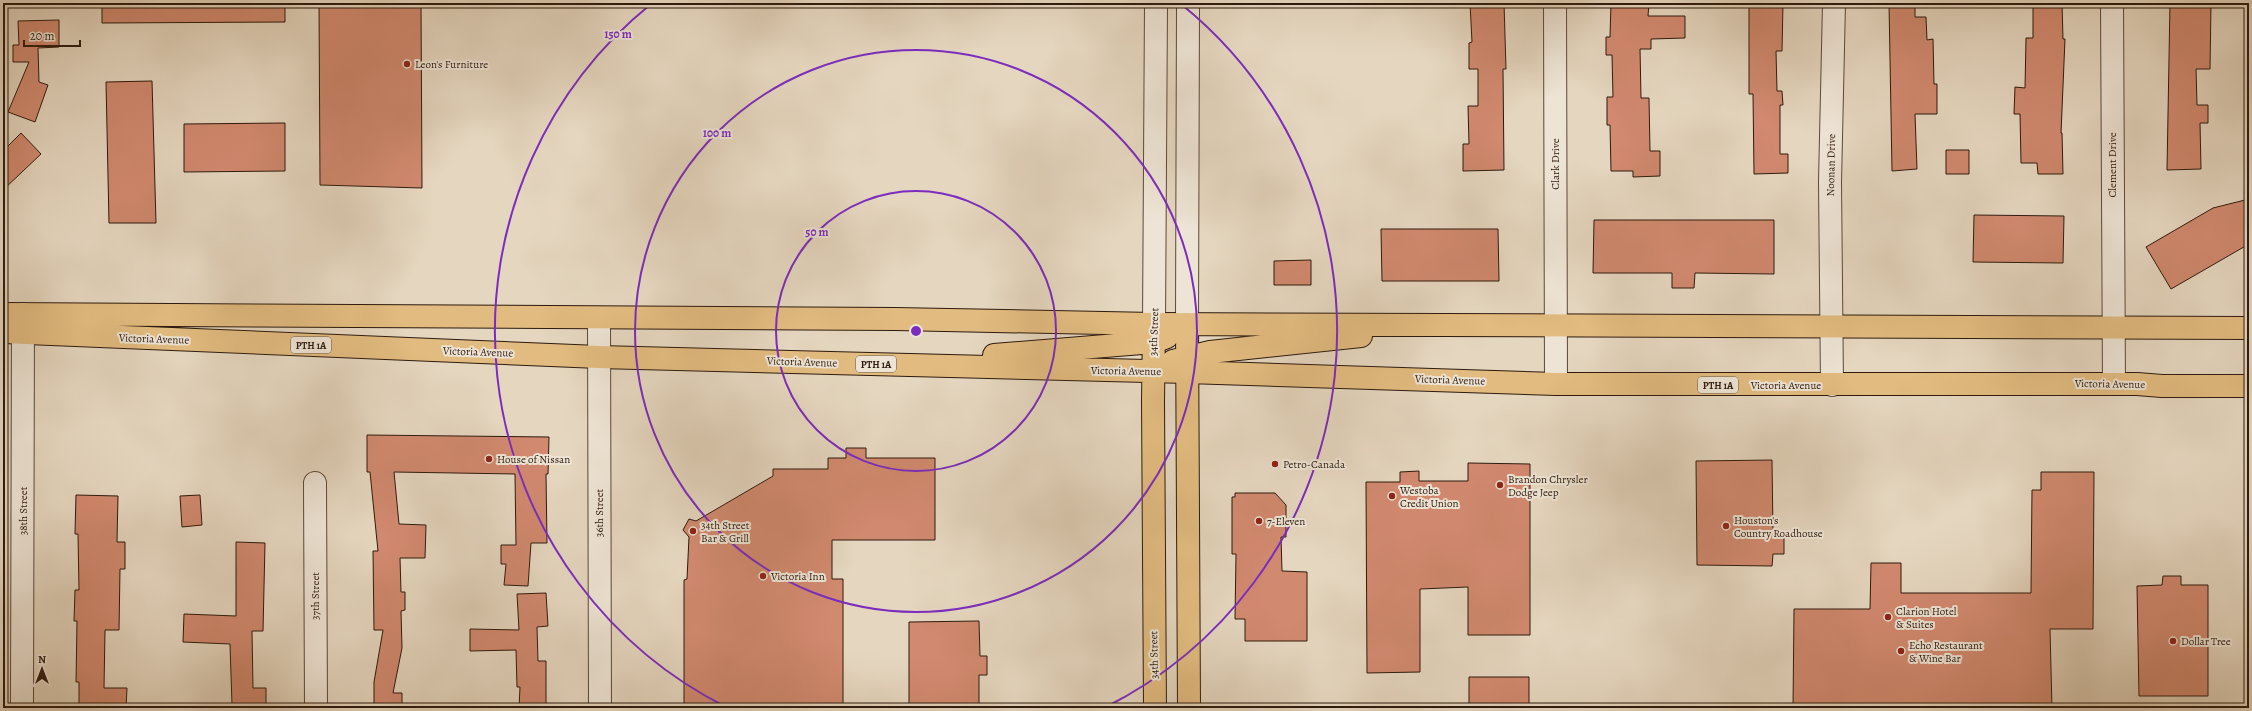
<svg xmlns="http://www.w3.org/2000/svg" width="2252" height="711" viewBox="0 0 2252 711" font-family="Alegreya,serif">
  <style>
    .building { fill: #d1896f; stroke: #2d1a0d }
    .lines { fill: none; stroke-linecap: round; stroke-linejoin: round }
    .minor-casing { stroke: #5b493a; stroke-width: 24 }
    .major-casing { stroke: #2d1a0d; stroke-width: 24 }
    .minor { stroke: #eee4d5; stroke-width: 22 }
    .major { stroke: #e2bb80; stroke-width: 22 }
    .ring { fill: none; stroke: #7b2cbf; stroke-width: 2 }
    .poi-dot { fill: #8f2418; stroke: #eee4d5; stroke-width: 1.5 }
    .labels { text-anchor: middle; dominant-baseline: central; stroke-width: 4; stroke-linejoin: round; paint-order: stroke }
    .shield { fill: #eee4d5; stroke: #675749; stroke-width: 1 }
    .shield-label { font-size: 10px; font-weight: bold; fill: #2d1a0d }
    .poi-label { font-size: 11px; fill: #2d1a0d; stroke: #eee4d5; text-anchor: start }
    .street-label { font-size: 11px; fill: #2d1a0d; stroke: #eee4d5 }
    .centre { fill: #7b2cbf; stroke: #eee4d5; stroke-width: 2 }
    .ring-label { font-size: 12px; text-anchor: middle; font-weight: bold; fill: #7b2cbf; stroke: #eee4d5; stroke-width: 4; stroke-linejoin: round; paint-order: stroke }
  </style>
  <rect width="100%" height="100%" fill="#e5d6bf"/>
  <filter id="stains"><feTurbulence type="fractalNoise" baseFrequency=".005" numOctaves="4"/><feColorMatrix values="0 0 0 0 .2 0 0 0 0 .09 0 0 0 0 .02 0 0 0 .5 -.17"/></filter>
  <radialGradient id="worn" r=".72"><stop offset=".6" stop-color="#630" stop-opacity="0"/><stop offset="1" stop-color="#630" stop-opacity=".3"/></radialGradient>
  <path class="building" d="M 102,3 L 285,3 L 285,22 L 102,23 Z
    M 319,3 L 421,3 L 422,188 L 320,185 Z
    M 1470,3 L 1504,3 L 1506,69 L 1503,69 L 1504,170 L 1463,171 L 1463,144 L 1469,144 L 1468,106 L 1478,106 L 1478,69 L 1469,69 L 1469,43 L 1472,42 Z
    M 1611,3 L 1649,3 L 1648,16 L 1685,16 L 1685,38 L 1651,39 L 1651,49 L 1640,49 L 1641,98 L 1649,98 L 1650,151 L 1660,151 L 1660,176 L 1633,177 L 1633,171 L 1611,171 L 1610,125 L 1607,125 L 1607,97 L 1613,97 L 1612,55 L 1606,55 L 1606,37 L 1610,37 Z
    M 1749,3 L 1783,3 L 1782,51 L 1776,51 L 1777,91 L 1782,91 L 1783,105 L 1780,105 L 1780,154 L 1788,154 L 1788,173 L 1754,174 L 1753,94 L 1749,94 Z
    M 1889,3 L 1915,3 L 1915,17 L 1926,17 L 1927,40 L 1933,39 L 1934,84 L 1937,84 L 1937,114 L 1915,114 L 1917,169 L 1892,171 Z
    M 2033,3 L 2062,3 L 2063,39 L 2065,39 L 2061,133 L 2062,133 L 2063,174 L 2038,174 L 2037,163 L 2021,163 L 2020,114 L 2014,114 L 2015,87 L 2025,88 L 2026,38 L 2033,38 Z
    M 2170,3 L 2211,3 L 2210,69 L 2196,69 L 2197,105 L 2208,105 L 2208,123 L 2200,123 L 2201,169 L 2167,170 Z
    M 59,20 L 59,47 L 38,48 L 39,82 L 48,85 L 35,122 L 8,112 L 29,62 L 13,62 L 13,45 L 19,45 L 18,21 Z
    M 152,81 L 156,223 L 109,223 L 106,82 Z
    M 285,123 L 285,171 L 184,172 L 184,124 Z
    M 21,133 L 41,154 L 3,190 L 3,151 Z
    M 1946,150 L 1969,150 L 1969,174 L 1946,174 Z
    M 2249,199 L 2249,244 L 2171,289 L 2146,247 L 2213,208 Z
    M 1974,215 L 2064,216 L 2063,263 L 1973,262 Z
    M 1594,220 L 1774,220 L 1774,274 L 1695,273 L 1694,288 L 1672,288 L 1672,273 L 1593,273 Z
    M 1381,229 L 1498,229 L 1499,281 L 1382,281 Z
    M 1311,260 L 1311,285 L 1274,285 L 1274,261 Z
    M 367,435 L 549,437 L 548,474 L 546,474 L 547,543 L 531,543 L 528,586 L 504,585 L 506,564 L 501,564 L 501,545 L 516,545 L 515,474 L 394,472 L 399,524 L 426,525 L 425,558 L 400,558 L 401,592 L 405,592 L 405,610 L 401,611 L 402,648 L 393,693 L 402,693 L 402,708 L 374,708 L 374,682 L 383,630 L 374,630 L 373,551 L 378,551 L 370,472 L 367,472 Z
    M 846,448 L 866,448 L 866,458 L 935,458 L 935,540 L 832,540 L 832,579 L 843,579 L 843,708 L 684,708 L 684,580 L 687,579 L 689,537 L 683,530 L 689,519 L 696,521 L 773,476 L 773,469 L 828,469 L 828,458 L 846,458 Z
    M 1772,460 L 1773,533 L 1784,534 L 1784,554 L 1773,554 L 1772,566 L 1697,565 L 1696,461 Z
    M 1468,463 L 1530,464 L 1530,635 L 1468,635 L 1468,587 L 1420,589 L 1420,672 L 1367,673 L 1366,482 L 1400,482 L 1400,472 L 1419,471 L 1419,481 L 1468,481 Z
    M 2041,472 L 2094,472 L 2093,629 L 2050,629 L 2052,708 L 1793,708 L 1794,609 L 1870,609 L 1871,563 L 1901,563 L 1901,593 L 2031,593 L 2032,490 L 2041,490 Z
    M 1235,493 L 1275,493 L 1286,505 L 1286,537 L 1281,537 L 1282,571 L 1307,572 L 1307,641 L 1245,641 L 1245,619 L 1235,619 L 1236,554 L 1232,554 L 1232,497 L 1235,497 Z
    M 76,495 L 118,496 L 117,542 L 125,542 L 125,569 L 120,569 L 119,630 L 105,630 L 104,688 L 127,688 L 126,708 L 79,708 L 79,682 L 76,682 L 77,621 L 74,621 L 75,590 L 79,590 L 78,534 L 75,534 Z
    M 200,495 L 202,525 L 182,527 L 180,496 Z
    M 236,542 L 265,543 L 263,631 L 252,631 L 253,688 L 266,688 L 266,704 L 232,705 L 230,644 L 183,642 L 184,614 L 236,616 Z
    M 2163,576 L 2181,576 L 2181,585 L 2208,585 L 2208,696 L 2139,696 L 2137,586 L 2162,585 Z
    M 546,593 L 548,626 L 537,627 L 538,661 L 546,661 L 546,708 L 519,708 L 520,687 L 517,687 L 516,650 L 470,651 L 470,629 L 519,630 L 517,594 Z
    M 979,621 L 980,656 L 987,656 L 987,675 L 979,675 L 979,708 L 909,708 L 909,622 Z
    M 1469,677 L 1529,677 L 1529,708 L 1469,708 Z"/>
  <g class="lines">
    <g class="minor-casing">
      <path id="minor" d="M 1555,3 L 1556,384
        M 2112,3 L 2114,384
        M 599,319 L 600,708
        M 1154,324 L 1156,3
        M 1187,324 L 1188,3
        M 1832,385 L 1830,182 L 1834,3
        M 315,483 L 316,708
        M 22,708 L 23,314"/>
    </g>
    <g class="major-casing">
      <path id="major" d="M 3,314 L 895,319 L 1154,324 L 2249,328
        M 1154,324 L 1153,401 L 1155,708
        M 1187,324 L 1189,708
        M 3,332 L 599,357 L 1187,372 L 1556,384 L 2137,384 L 2162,386 L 2249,386
        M 994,355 L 1154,342 L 1167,337
        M 1173,361 L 1210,352 L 1361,336"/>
    </g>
    <use href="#minor" class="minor"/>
    <use href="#major" class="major"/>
  </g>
  <g class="ring">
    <circle cx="916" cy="331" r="140"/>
    <circle cx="916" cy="331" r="281"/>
    <path d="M728 708A421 421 0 0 1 651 4M1181 4A421 421 0 0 1 1104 708"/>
  </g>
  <g class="poi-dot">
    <circle cx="407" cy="64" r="4"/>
    <circle cx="489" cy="459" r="4"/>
    <circle cx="1275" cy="464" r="4"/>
    <circle cx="1500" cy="485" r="4"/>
    <circle cx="1392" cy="496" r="4"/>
    <circle cx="1259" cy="521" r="4"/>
    <circle cx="1726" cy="526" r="4"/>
    <circle cx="693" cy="531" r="4"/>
    <circle cx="763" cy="576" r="4"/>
    <circle cx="1888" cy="617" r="4"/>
    <circle cx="2173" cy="641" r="4"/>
    <circle cx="1901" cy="651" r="4"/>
  </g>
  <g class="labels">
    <g class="shield">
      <rect x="291" y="337" width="40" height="16" rx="3"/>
      <rect x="856" y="356" width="40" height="16" rx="3"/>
      <rect x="1698" y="377" width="40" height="16" rx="3"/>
    </g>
    <g class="shield-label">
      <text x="311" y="345">PTH 1A</text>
      <text x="876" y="364">PTH 1A</text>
      <text x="1718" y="385">PTH 1A</text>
    </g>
    <g class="poi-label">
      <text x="415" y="64">Leon's Furniture</text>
      <text x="497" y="459">House of Nissan</text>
      <text x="1283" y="464">Petro-Canada</text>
      <text x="1508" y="479">Brandon Chrysler<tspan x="1508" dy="13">Dodge Jeep</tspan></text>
      <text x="1400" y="490">Westoba<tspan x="1400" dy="13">Credit Union</tspan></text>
      <text x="1734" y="520">Houston's<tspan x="1734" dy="13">Country Roadhouse</tspan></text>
      <text x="1267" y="521">7-Eleven</text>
      <text x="701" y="525">34th Street<tspan x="701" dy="13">Bar &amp; Grill</tspan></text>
      <text x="771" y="576">Victoria Inn</text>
      <text x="1896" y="611">Clarion Hotel<tspan x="1896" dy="13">&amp; Suites</tspan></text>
      <text x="2181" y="641">Dollar Tree</text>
      <text x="1909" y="645">Echo Restaurant<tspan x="1909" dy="13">&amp; Wine Bar</tspan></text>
    </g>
    <g class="street-label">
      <text transform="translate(1555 164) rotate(-90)">Clark Drive</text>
      <text transform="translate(1831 165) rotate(-89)">Noonan Drive</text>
      <text transform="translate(2112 165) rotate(-90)">Clement Drive</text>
      <text transform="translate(1154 332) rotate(-88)">34th Street</text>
      <text transform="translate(154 339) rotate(2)">Victoria Avenue</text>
      <text transform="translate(478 352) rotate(2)">Victoria Avenue</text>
      <text transform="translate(802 362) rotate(2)">Victoria Avenue</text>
      <text transform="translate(1126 371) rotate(1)">Victoria Avenue</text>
      <text transform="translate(1450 380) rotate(2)">Victoria Avenue</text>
      <text transform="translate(2110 384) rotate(1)">Victoria Avenue</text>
      <text x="1786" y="385">Victoria Avenue</text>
      <text transform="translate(23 511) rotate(-90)">38th Street</text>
      <text transform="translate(599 513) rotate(-90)">36th Street</text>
      <text transform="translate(315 596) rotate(-90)">37th Street</text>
      <text transform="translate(1154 655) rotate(-91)">34th Street</text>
    </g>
  </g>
  <circle cx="916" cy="331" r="6" class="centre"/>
  <g class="ring-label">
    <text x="618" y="38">150 m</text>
    <text x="717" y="137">100 m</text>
    <text x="817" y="236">50 m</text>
  </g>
  <rect width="2252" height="711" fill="none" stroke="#e5d6bf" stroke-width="16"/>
  <rect x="4" y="4" width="2244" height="703" fill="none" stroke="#2d1a0d" stroke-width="2"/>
  <rect x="8" y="8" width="2236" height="695" fill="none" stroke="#2d1a0d"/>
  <g transform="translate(42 669)" stroke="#eee4d5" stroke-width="3" paint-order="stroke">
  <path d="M0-3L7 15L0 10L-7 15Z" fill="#2d1a0d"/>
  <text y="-6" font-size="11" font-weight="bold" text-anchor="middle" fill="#2d1a0d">N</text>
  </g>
  <path d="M24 40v6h56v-6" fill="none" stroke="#2d1a0d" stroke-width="2"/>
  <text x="30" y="40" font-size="12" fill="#2d1a0d" stroke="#eee4d5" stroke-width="3" paint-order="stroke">20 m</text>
  <rect width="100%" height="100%" filter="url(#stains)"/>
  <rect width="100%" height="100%" fill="url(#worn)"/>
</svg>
